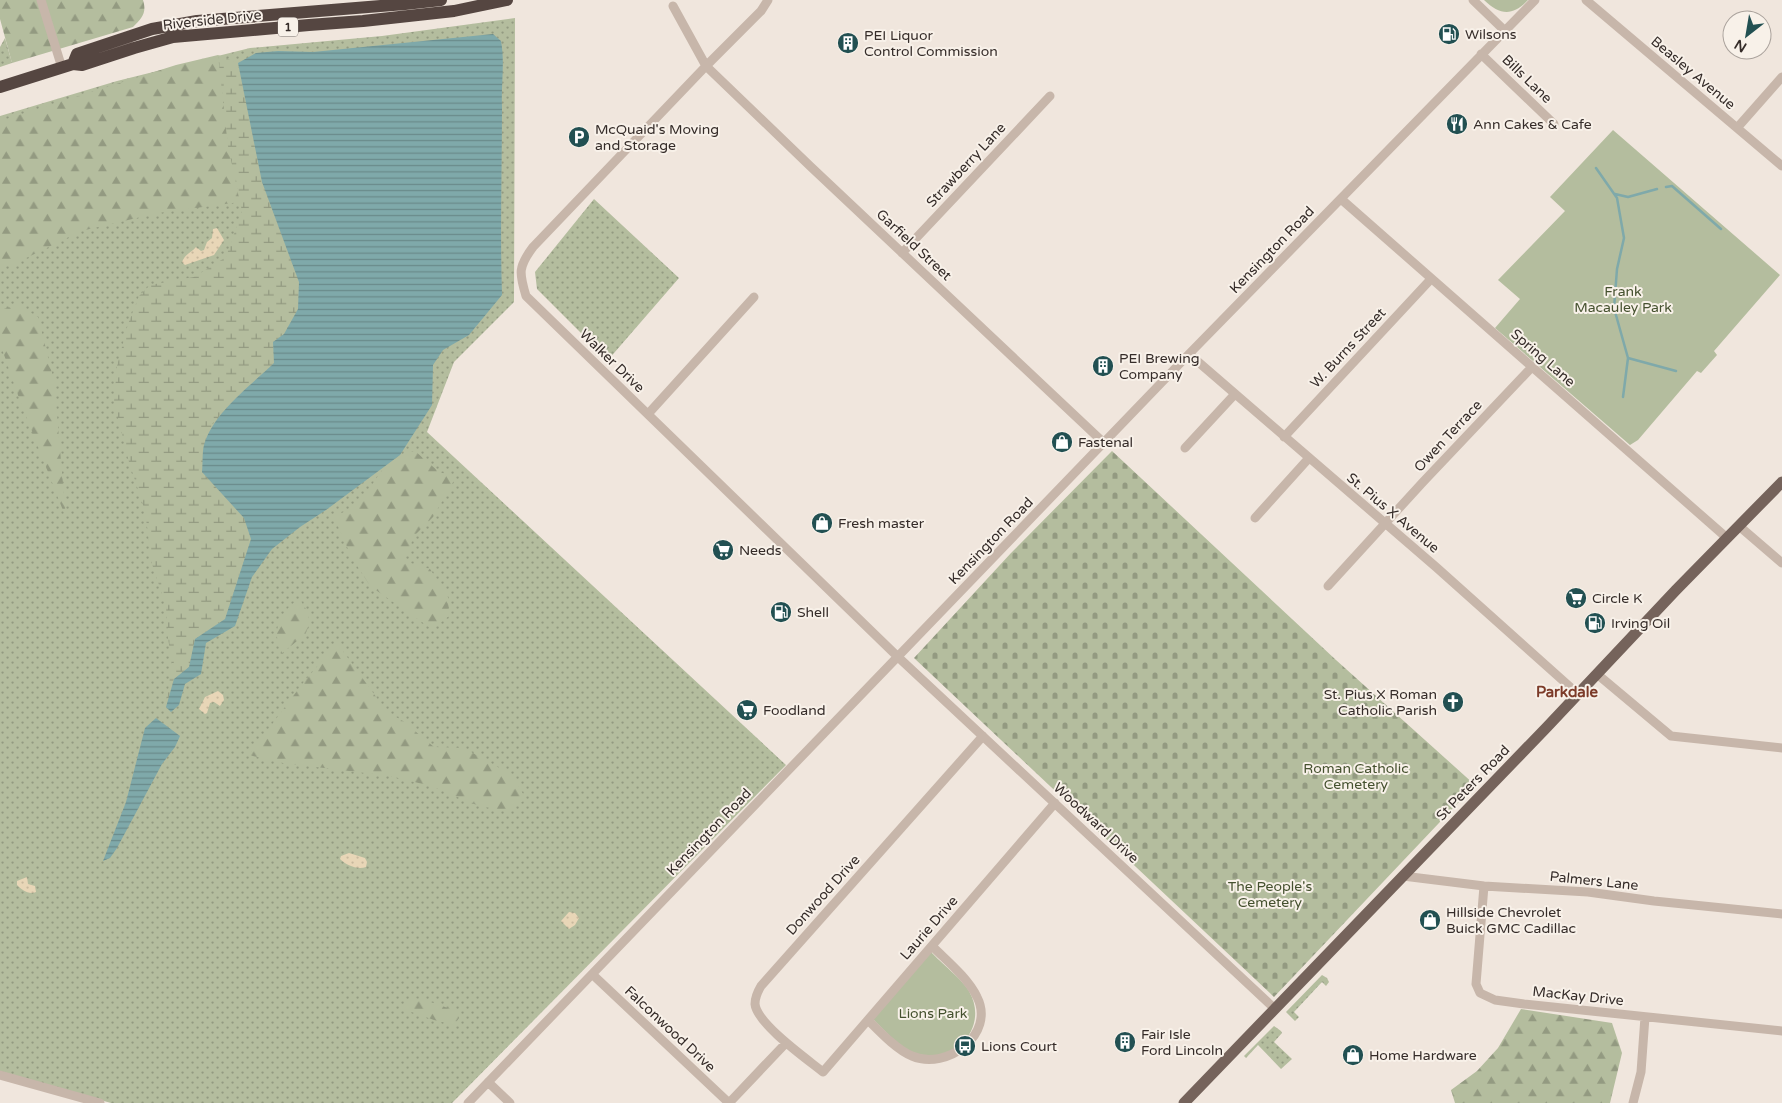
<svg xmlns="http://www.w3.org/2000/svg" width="1782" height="1103" viewBox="0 0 1782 1103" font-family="'Varela Round',sans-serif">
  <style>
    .grass { fill: url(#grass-dots) }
    .forest { fill: url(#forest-firs) }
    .wetland { fill: url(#wetland-marsh) }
    .sand { fill: url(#sand-dots) }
    .cemetery { fill: url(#cemetery-stones) }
    .park { fill: #b4bd9e }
    .water { fill: url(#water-rules) }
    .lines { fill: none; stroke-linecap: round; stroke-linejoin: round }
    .stream { stroke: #7fa9aa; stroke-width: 2.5 }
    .minor { stroke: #c7b6aa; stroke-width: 9 }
    .major { stroke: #75635b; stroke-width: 11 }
    .highway { stroke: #554641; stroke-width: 12 }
    .labels { text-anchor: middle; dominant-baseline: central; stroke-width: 4; stroke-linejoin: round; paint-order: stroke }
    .shield { fill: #f8f1e9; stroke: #706763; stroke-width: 1 }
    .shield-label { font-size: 12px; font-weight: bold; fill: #352c29 }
    .street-label { font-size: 14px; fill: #352c29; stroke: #f8f1e9 }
    .poi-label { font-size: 14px; fill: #352c29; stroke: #f8f1e9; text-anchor: start }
    .park-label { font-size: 14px; fill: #45512f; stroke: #f8f1e9 }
    .neighbourhood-label { font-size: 15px; font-weight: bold; fill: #7c3b29; stroke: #f8f1e9 }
  </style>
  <defs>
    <pattern id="grass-dots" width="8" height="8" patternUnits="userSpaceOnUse" patternTransform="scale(1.25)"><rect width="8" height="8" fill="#b4bd9e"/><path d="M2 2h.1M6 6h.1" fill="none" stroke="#939a81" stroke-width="1.8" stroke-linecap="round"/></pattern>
    <pattern id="forest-firs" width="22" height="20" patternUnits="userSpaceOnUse" patternTransform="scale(1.25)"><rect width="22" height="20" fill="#b4bd9e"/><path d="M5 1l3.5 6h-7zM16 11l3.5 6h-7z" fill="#939a81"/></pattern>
    <pattern id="wetland-marsh" width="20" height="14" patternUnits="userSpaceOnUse" patternTransform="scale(1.25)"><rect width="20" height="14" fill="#b4bd9e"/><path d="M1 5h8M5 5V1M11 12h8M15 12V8" fill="none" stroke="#939a81"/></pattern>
    <pattern id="sand-dots" width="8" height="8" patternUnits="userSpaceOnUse" patternTransform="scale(1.25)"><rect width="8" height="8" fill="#e8d6b7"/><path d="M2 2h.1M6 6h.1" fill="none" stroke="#c8b89d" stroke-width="1.8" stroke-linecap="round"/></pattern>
    <pattern id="cemetery-stones" width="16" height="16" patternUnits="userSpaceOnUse" patternTransform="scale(1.25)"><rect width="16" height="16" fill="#b4bd9e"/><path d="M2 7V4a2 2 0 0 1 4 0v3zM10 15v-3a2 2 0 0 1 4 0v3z" fill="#939a81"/></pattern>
    <pattern id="water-rules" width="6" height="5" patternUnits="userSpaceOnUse" patternTransform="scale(1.25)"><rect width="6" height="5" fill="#7fa9aa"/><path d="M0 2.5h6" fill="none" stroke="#698a8a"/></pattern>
  </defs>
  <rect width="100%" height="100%" fill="#f0e6dd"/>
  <path class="grass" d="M 515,18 L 514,302 L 454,362 L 427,432 L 786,765 L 452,1103 L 111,1103 L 0,1072 L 0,116 L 117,81 L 250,48 L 382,36 Z
    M 5,38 L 12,63 L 0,67 L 0,47 Z
    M 594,199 L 679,278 L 608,360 L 537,289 L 535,272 Z
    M 1322,975 L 1327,978 L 1329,982 L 1326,986 L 1322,982 L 1294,1012 L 1299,1017 L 1295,1021 L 1286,1012 Z
    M 1274,1026 L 1281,1031 L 1282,1033 L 1274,1042 L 1292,1059 L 1281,1069 L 1258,1045 L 1246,1058 L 1244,1056 Z"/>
  <path class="forest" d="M 0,0 L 143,0 C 147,13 142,18 133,27 L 12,63 L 0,19 Z
    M 218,55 L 228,143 L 240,202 L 158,213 L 81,231 L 12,265 L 0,267 L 0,121 L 176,65 Z
    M 18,305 L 38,317 L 54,381 L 66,518 L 19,398 L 0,343 L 0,310 Z
    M 415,451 L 439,472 L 456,477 L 433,517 L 414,536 L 404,561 L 430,569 L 448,597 L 449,616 L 432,629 L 370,586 L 351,556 L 334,517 L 359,504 L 384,467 L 400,455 Z
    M 299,599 C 311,614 312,622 303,639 L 297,641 L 281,654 C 272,631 278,613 299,599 Z
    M 337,643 L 387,712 L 403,721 L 434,747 L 464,748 L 512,775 L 526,799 L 508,811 L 479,806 L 431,786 L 390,776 L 283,763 L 249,755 L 303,683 Z
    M 412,998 C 427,999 440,1006 454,1010 L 459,1018 L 454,1025 L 434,1020 L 406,1010 L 404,1003 Z
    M 1521,1009 L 1612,1023 L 1622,1053 L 1610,1103 L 1455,1103 L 1451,1090 L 1477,1071 L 1498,1048 Z"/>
  <path class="wetland" d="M 218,55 L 238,63 L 262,182 L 299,282 L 298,309 L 284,334 L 273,342 L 274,363 L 232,403 L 212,424 L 202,472 L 245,518 L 251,539 L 225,619 L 195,639 L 189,667 L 174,679 L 166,707 L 172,663 L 168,638 L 166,606 L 152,564 L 145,511 L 129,462 L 114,402 L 117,366 L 128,324 L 139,296 L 150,285 L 194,277 L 226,257 L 242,211 L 228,146 Z"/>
  <path class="sand" d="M 217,228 L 224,240 L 214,255 L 185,265 L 182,262 C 185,254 191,253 196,247 L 201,251 L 204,250 L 207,242 L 212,238 L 213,229 Z
    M 218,691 L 223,695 L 224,700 L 220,706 L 214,702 L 210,703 L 207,713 L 205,714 L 199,709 L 205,697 Z
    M 349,853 L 365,858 L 367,862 L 366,867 C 357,870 346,865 340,859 L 341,856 Z
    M 27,877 L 28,884 L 35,886 L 36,892 C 29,895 22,890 17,885 L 17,881 Z
    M 569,912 L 575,913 L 579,918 L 575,925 L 569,929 L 561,921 Z"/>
  <path class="cemetery" d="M 1112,451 L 1336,660 L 1475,785 L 1274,997 L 914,658 L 1011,553 Z"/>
  <path class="park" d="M 1484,0 L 1528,0 C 1512,17 1500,15 1484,0 Z
    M 1613,130 L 1780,275 L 1714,351 L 1717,355 L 1701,373 L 1697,371 L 1638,440 L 1630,445 L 1495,328 L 1520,299 L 1498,280 L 1565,211 L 1550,197 Z
    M 931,952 C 941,963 962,979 969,991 C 990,1028 954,1066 915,1053 C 900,1048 884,1030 873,1019 Z"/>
  <path class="water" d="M 493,34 L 501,41 C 505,62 501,84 502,106 C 502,169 500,232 502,295 L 469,335 L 443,350 L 433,365 L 432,405 L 400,455 L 326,510 L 300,527 L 272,549 L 252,577 L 235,626 L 206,643 L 201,674 L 185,684 L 179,705 L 171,712 L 166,707 L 174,679 L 189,667 L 195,639 L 225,619 L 251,539 L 244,518 L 202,472 C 203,463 202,453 204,445 C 213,413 250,386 274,363 L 273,342 L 284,334 L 298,309 L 299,282 L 262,182 L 238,63 L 256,53 L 278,51 L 313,52 Z
    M 156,718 L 180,736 L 175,747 L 162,764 L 117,848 L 110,858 L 103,861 L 126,802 L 145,728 Z"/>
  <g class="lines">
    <path class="stream" d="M 1596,168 L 1617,198 L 1624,238 L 1617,269 L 1614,308 L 1628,358 L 1676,371
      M 1666,187 L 1672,186 L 1721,229
      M 1615,194 L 1628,197 L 1657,189
      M 1623,397 L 1628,358"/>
    <path class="minor" d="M 41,0 L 62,68
      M 768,0 L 761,11 L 706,66 L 533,247 C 518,267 519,273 526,296 L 898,657 L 1275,1009
      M 1473,0 L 1504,30
      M 1586,0 L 1782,166
      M 673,6 L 706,66 L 810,166 L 1104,443
      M 1481,54 L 1554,124
      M 1737,128 L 1782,77
      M 1341,199 L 1727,538
      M 902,253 L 1050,96
      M 1189,354 L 1436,567 L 1578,694
      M 648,414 L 754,297
      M 1284,437 L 1431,279
      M 1185,448 L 1235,394
      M 1255,518 L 1309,458
      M 1739,526 L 1782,563
      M 1328,586 L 1423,482 L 1532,367
      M 1597,674 L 1671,736 L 1782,748
      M 983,736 L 761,986 C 758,991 755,997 755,1004 C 757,1024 807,1059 823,1072 L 1055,803
      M 1403,876 L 1484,886 L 1588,892 L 1654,901 L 1782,914
      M 1484,886 L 1476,984 L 1480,993 L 1495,1000 L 1524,1004 L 1782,1031
      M 592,974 L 729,1103
      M 868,1020 C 880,1032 897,1050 912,1056 C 947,1071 996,1034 977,997 C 968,978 947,961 932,946
      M 0,1075 L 100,1103
      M 488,1082 L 510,1103
      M 468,1103 L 1189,354 L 1535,0
      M 729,1103 L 786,1043
      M 1633,1103 L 1641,1072 L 1645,1017"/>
    <path class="major" d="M 1184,1103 L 1547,727 L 1676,590 L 1782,482"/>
    <path class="highway" d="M 73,64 L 77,54 L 152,29 L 197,21 L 405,4 L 441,0
      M 0,87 L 73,64 L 82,65 L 134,48 L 173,37 L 309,25 L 363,21 L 454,11 L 507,0"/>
  </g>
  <defs>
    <g id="fuel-disc" transform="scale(1.125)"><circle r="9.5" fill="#225052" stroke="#f8f1e9"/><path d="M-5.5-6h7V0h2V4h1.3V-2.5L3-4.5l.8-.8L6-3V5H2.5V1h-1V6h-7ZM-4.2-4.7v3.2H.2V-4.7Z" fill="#fff"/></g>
    <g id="building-disc" transform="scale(1.125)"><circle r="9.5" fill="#225052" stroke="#f8f1e9"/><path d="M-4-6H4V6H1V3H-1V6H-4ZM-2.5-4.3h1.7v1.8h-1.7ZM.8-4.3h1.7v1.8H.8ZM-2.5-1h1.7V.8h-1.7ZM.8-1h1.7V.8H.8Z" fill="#fff"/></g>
    <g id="restaurant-disc" transform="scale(1.125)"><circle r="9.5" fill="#225052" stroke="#f8f1e9"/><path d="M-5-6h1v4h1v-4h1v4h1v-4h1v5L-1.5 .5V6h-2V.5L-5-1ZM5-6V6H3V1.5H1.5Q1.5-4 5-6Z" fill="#fff"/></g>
    <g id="parking-disc" transform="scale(1.125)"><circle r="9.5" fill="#225052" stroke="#f8f1e9"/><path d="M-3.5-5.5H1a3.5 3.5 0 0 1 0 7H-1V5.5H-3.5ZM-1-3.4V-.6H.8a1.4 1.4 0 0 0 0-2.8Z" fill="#fff"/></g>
    <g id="shop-disc" transform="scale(1.125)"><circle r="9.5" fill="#225052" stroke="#f8f1e9"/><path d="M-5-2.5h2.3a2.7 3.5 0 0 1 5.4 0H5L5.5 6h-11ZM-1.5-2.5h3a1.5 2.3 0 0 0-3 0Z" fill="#fff"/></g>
    <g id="supermarket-disc" transform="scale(1.125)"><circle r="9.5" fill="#225052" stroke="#f8f1e9"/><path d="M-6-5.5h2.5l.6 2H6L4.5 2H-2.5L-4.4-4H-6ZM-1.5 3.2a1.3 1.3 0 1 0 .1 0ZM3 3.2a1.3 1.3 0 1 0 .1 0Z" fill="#fff"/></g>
    <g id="church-disc" transform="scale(1.125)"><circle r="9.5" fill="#225052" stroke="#f8f1e9"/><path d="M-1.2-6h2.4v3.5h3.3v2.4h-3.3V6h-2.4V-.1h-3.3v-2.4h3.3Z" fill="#fff"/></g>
    <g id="bus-disc" transform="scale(1.125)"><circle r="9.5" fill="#225052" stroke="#f8f1e9"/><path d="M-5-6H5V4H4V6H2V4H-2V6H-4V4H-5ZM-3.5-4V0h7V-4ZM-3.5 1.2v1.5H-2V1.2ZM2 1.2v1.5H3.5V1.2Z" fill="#fff"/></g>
  </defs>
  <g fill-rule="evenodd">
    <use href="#fuel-disc" x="1449" y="34"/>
    <use href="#building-disc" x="848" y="43"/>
    <use href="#restaurant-disc" x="1457" y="124"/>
    <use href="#parking-disc" x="579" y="137"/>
    <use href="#building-disc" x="1103" y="366"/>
    <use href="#shop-disc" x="1062" y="442"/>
    <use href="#shop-disc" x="822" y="523"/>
    <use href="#supermarket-disc" x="723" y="550"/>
    <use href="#supermarket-disc" x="1576" y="598"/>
    <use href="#fuel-disc" x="781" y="612"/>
    <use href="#fuel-disc" x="1595" y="623"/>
    <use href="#church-disc" x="1453" y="702"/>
    <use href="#supermarket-disc" x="747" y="710"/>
    <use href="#shop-disc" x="1430" y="920"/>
    <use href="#building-disc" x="1125" y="1042"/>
    <use href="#bus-disc" x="965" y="1046"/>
    <use href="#shop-disc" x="1353" y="1055"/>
  </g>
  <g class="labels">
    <rect class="shield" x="278" y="17.5" width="20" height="19" rx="4"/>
    <g class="shield-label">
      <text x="288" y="27">1</text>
    </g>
    <g class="street-label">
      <text transform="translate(212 20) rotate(-6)">Riverside Drive</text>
      <text transform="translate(1693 73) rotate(40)">Beasley Avenue</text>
      <text transform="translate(1527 79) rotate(44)">Bills Lane</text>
      <text transform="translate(966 165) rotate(-47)">Strawberry Lane</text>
      <text transform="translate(914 245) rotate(43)">Garfield Street</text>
      <text transform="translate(1272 250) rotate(-46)">Kensington Road</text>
      <text transform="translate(1348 348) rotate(-47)">W. Burns Street</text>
      <text transform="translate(1543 358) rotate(41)">Spring Lane</text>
      <text transform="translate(612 361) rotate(44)">Walker Drive</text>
      <text transform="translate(1448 436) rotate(-47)">Owen Terrace</text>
      <text transform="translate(1393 513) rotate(40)">St. Pius X Avenue</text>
      <text transform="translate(991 541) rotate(-46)">Kensington Road</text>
      <text transform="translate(1473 783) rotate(-46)">St Peters Road</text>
      <text transform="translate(1096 823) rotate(43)">Woodward Drive</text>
      <text transform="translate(709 832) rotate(-46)">Kensington Road</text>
      <text transform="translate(1594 881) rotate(6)">Palmers Lane</text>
      <text transform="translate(823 895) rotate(-48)">Donwood Drive</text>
      <text transform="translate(929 928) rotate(-49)">Laurie Drive</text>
      <text transform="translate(1578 996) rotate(6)">MacKay Drive</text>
      <text transform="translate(670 1029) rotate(43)">Falconwood Drive</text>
    </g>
    <g class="poi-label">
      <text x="1465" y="34">Wilsons</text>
      <text x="864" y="35">PEI Liquor<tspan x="864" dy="16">Control Commission</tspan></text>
      <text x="1473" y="124">Ann Cakes &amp; Cafe</text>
      <text x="595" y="129">McQuaid's Moving<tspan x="595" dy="16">and Storage</tspan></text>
      <text x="1119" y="358">PEI Brewing<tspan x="1119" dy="16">Company</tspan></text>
      <text x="1078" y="442">Fastenal</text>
      <text x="838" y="523">Fresh master</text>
      <text x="739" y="550">Needs</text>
      <text x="1592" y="598">Circle K</text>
      <text x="797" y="612">Shell</text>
      <text x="1611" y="623">Irving Oil</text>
      <text x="1437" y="694" text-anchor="end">St. Pius X Roman<tspan x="1437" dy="16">Catholic Parish</tspan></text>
      <text x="763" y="710">Foodland</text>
      <text x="1446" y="912">Hillside Chevrolet<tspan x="1446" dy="16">Buick GMC Cadillac</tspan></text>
      <text x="1141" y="1034">Fair Isle<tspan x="1141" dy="16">Ford Lincoln</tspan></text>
      <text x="981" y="1046">Lions Court</text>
      <text x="1369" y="1055">Home Hardware</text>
    </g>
    <g class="park-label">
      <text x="1623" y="291">Frank<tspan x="1623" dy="16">Macauley Park</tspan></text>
      <text x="1356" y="768">Roman Catholic<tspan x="1356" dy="16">Cemetery</tspan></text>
      <text x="1270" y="886">The People's<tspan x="1270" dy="16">Cemetery</tspan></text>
      <text x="933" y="1013">Lions Park</text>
    </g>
    <g class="neighbourhood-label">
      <text x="1567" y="692">Parkdale</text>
    </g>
  </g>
  <g transform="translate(1747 35) rotate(211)"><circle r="24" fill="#f8f1e9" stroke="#aaa29c"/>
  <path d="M0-4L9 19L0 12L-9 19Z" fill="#225052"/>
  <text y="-8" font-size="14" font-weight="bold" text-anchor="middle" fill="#352c29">N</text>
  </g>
</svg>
